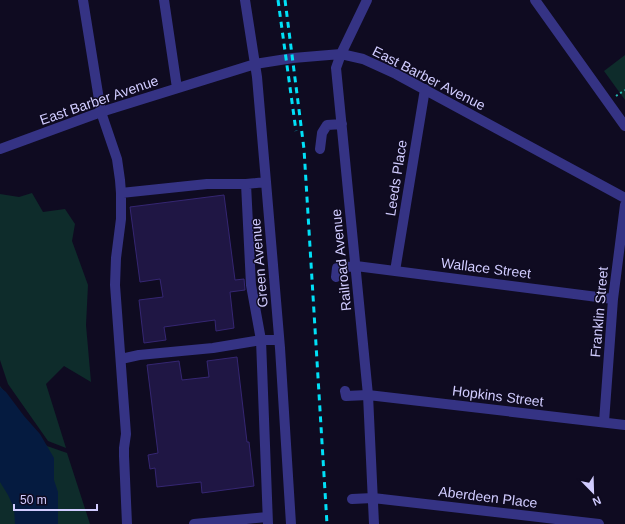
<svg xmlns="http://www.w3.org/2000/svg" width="625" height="524" viewBox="0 0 625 524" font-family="Arial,sans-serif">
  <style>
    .green { fill: #0e2c2b }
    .water { fill: #051b40 }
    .building { fill: #1f1644; stroke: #352672 }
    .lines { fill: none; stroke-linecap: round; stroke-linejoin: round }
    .path { stroke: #24bab1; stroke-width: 2; stroke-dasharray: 2 3; stroke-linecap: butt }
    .minor { stroke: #353384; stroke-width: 10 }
    .rail { stroke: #00e0f7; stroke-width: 3; stroke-dasharray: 6 5; stroke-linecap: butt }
    .labels { text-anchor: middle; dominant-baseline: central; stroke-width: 3; stroke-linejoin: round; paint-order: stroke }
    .street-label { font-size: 14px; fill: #d1ccff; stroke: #0f0b21 }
  </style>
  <rect width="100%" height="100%" fill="#0f0b21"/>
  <path class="green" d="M 625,55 L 625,100 L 604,71 Z
    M 32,193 L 43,212 L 65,209 L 75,224 L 72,241 L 88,285 L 86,325 L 91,382 L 64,366 L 46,384 L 66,448 L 48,441 L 8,384 L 0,360 L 0,194 L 19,197 Z
    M 0,386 L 47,446 L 67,453 L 90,524 L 0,524 Z"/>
  <path class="water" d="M 0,387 L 6,392 L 24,416 L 40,434 L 54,458 L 54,480 L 58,492 L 58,524 L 15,524 L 14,508 L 8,495 L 0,482 Z"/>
  <path class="building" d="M 224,195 L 235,280 L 244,279 L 245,290 L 230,292 L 234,328 L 216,331 L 215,320 L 164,327 L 166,340 L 144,343 L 139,300 L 163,297 L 160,279 L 140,282 L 130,207 Z
    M 237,357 L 247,442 L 249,442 L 254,486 L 202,493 L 201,482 L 157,487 L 155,468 L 150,469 L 148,455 L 158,453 L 147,365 L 179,361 L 182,380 L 209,377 L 207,361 Z"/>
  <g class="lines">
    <path class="path" d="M 616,96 L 625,90"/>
    <path class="minor" d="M 83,0 L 101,112 L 117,159 L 120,180 L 121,193 L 121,219 L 116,258 L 115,285 L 126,434 L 124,448 L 124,456 L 127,524
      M 164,0 L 177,88
      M 245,0 L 257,77 L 266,182 L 280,348 L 291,524
      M 367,0 L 341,54 L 336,68 L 368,395 L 374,524
      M 535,0 L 625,126
      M 0,149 L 101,112 L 255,64 L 293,58 L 341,54 L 363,59 L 396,74 L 625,198
      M 320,149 L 322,133 L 327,125 L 342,124
      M 246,184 L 251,285 L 261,340 L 268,524
      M 121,193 L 207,184 L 246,184 L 266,182
      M 395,271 L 425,89
      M 336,277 L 337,268 L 356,266 L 613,299
      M 121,359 L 139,355 L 213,348 L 261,340 L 279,340
      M 345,391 L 346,396 L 368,395 L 625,425
      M 604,422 L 613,299 L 625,205
      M 352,499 L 373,498 L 599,524
      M 194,524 L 267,517"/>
    <path class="rail" d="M 278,0 L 296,131
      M 285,0 L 304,149 L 327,524"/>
  </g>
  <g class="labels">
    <g class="street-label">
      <text transform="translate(429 78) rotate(27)">East Barber Avenue</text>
      <text transform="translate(99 100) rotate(-19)">East Barber Avenue</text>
      <text transform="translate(396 178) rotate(-81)">Leeds Place</text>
      <text transform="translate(341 260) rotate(-96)">Railroad Avenue</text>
      <text transform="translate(259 263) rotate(-95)">Green Avenue</text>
      <text transform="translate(486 268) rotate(7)">Wallace Street</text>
      <text transform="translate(599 312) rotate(-85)">Franklin Street</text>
      <text transform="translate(498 396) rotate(7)">Hopkins Street</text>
      <text transform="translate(488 497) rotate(7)">Aberdeen Place</text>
    </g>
  </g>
  <g transform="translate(593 492) rotate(157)" stroke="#0f0b21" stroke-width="3" paint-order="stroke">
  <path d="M0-3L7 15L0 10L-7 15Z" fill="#d1ccff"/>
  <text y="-6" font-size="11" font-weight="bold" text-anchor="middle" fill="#d1ccff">N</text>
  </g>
  <path d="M14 504v6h83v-6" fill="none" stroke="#d1ccff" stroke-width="2"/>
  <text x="20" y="504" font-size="12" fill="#d1ccff" stroke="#0f0b21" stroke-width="3" paint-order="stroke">50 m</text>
</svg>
